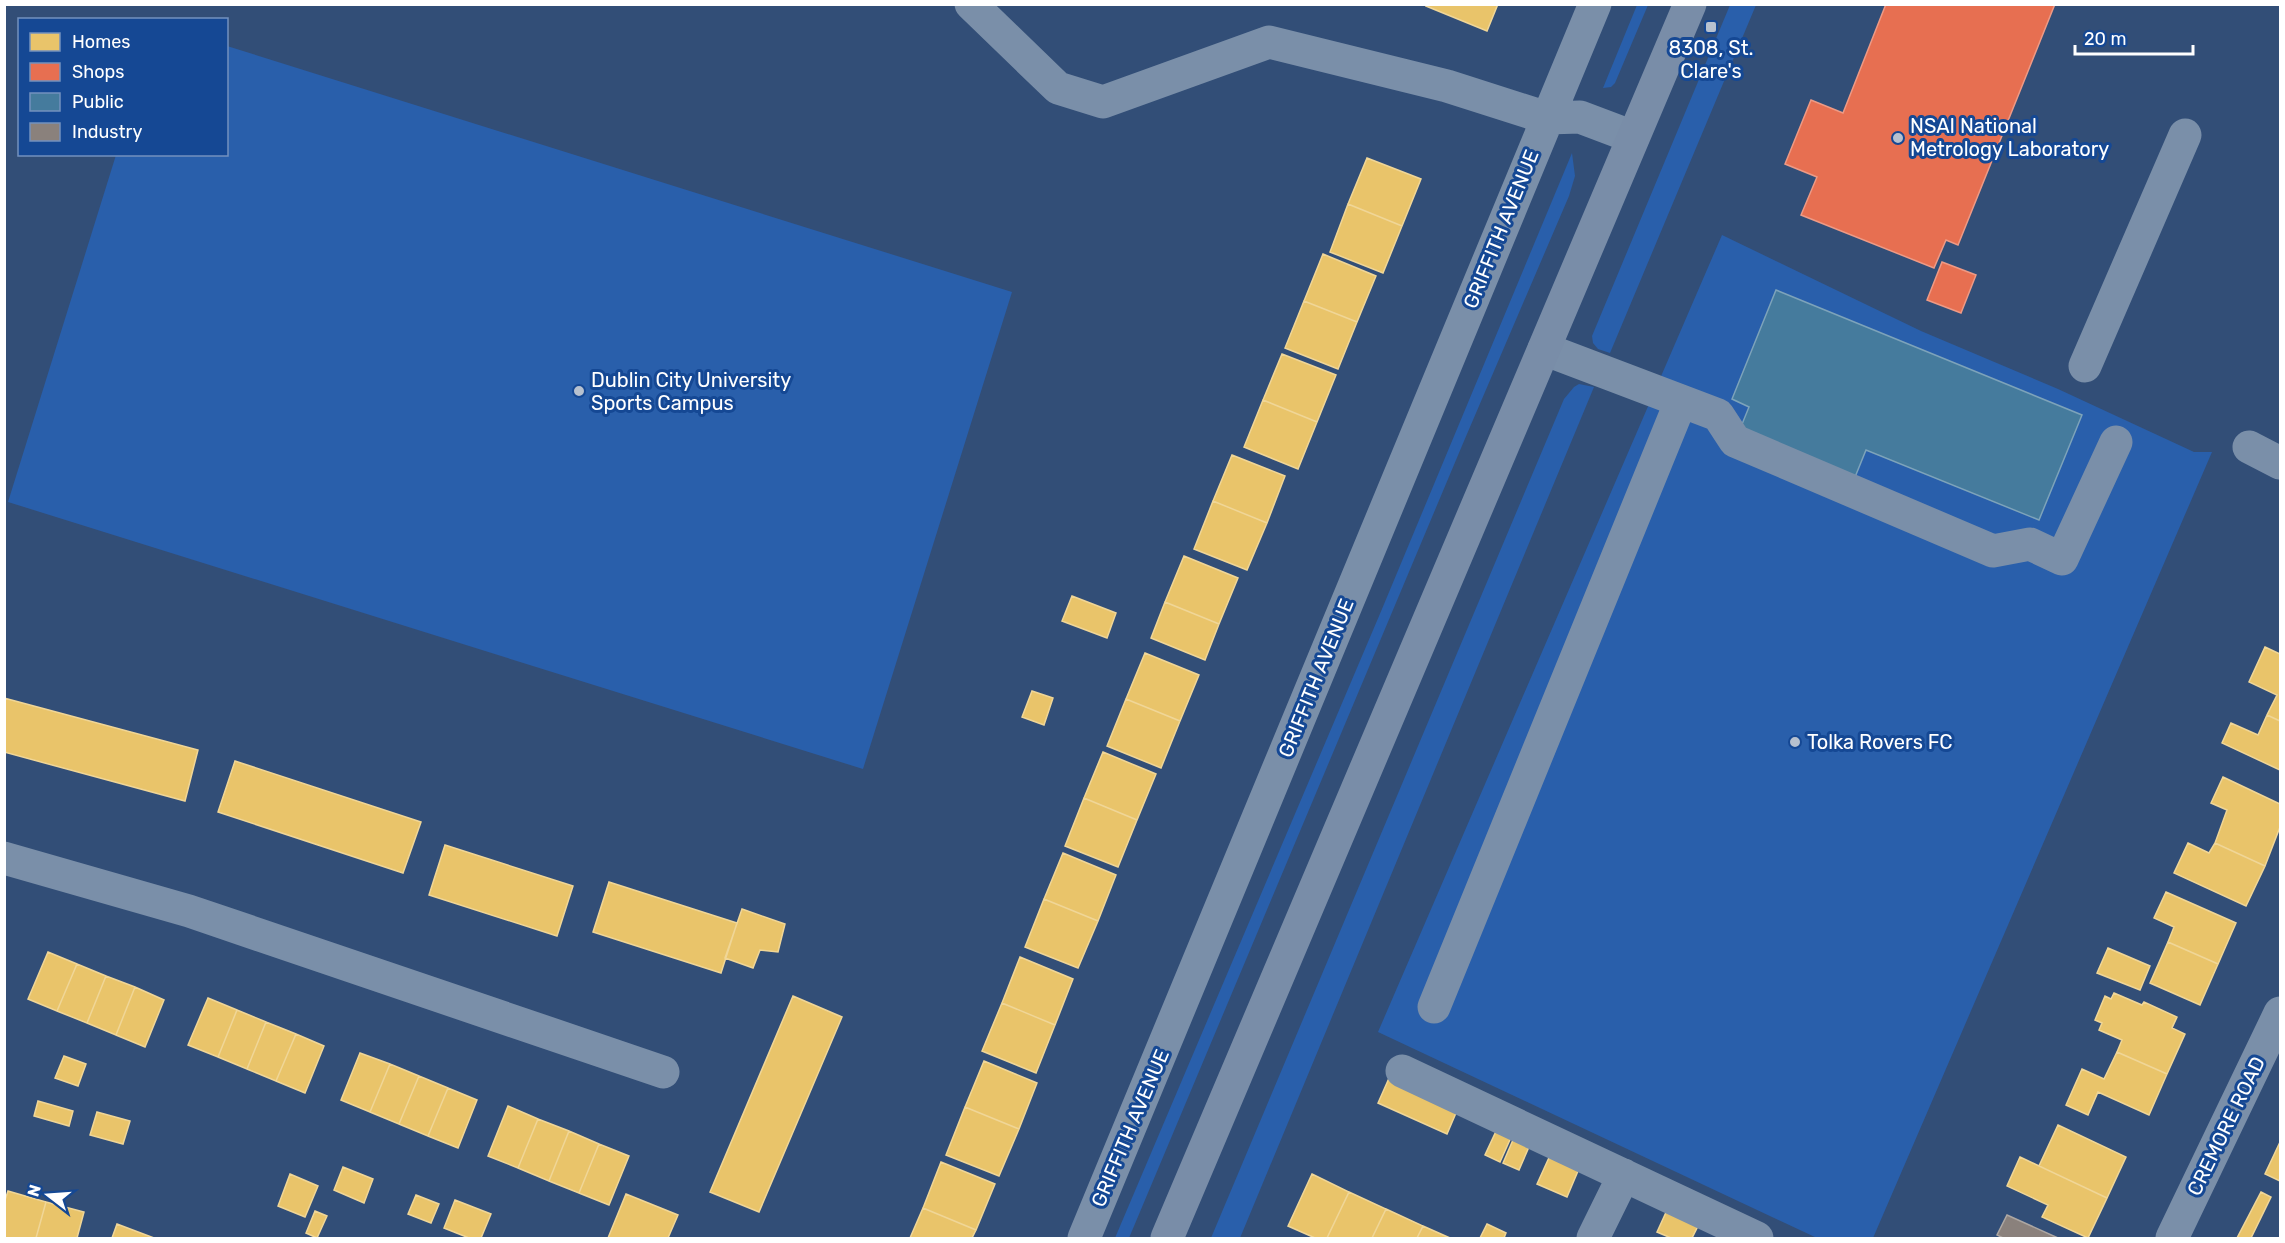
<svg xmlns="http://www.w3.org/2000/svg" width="2285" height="1243" viewBox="0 0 2285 1243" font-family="Rubik,sans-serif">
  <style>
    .green { fill: #295fab }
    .homes { fill: #e9c46a; stroke: #f0d697; stroke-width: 1.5 }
    .shops { fill: #e76f51; stroke: #ee9a85; stroke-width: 1.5 }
    .public { fill: #457b9d; stroke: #7da3ba; stroke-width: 1.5 }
    .industry { fill: #8a817c; stroke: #ada7a3; stroke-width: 1.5 }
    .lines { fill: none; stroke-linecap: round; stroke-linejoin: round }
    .minor { stroke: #7a8fa9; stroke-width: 33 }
    .major { stroke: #798da8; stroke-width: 33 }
    .poi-dot { fill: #b7c1cf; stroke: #154894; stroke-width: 2 }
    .labels { text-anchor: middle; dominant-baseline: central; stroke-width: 6; stroke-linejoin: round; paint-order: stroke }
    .poi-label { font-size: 20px; fill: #fff; stroke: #154894; text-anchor: start }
    .street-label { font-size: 20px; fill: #fff; stroke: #154894 }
  </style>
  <rect width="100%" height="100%" fill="#324e77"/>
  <path class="green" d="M 1637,5 L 1648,5 L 1615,83 L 1611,87 L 1603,88 Z
    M 1730,5 L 1756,5 L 1610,353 L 1598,349 L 1593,343 L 1592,336 Z
    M 227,46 L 1012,292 L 863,769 L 8,502 L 116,155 L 226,154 Z
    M 1572,153 L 1575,176 L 1569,196 L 1464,441 L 1129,1238 L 1115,1238 L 1382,609 Z
    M 1722,235 L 1921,331 L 2058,389 L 2194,452 L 2212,452 L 1873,1238 L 1817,1238 L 1378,1032 Z
    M 1579,384 L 1594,387 L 1240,1238 L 1211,1238 L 1564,399 L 1574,387 Z"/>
  <path class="homes" d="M 1427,4 L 1498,4 L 1487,31 L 1426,6 Z
    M 1367,158 L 1421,179 L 1402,226 L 1348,204 Z
    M 1348,204 L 1402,226 L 1383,273 L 1330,252 Z
    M 1323,254 L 1376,276 L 1357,322 L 1304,301 Z
    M 1304,301 L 1357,322 L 1338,369 L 1285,348 Z
    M 1282,354 L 1336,375 L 1317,422 L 1263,400 Z
    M 1263,400 L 1317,422 L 1298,469 L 1244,447 Z
    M 1232,455 L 1285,476 L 1267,523 L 1213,501 Z
    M 1213,501 L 1267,523 L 1247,570 L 1194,549 Z
    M 1184,556 L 1238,578 L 1219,624 L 1165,602 Z
    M 1072,596 L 1116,613 L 1107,638 L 1062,621 Z
    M 1165,602 L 1219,624 L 1205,660 L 1151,638 Z
    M 2265,647 L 2280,654 L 2280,721 L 2267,715 L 2277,695 L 2249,682 Z
    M 1145,653 L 1199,675 L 1180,721 L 1126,699 Z
    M 1032,691 L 1053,698 L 1044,725 L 1022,717 Z
    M 4,698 L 198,750 L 185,801 L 4,752 Z
    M 1126,699 L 1180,721 L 1161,768 L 1107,746 Z
    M 2267,715 L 2280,721 L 2280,770 L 2222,743 L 2231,723 L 2258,735 Z
    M 1103,752 L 1156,774 L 1137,820 L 1084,798 Z
    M 235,761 L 421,822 L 403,873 L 218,812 Z
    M 2223,777 L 2280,804 L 2280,827 L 2265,866 L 2215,843 L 2227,810 L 2211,803 Z
    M 1084,798 L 1137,820 L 1118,867 L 1065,846 Z
    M 2188,843 L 2209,853 L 2215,843 L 2265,866 L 2246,906 L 2174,873 Z
    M 445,845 L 573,886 L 557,936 L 429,895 Z
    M 1063,853 L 1116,875 L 1098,921 L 1044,899 Z
    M 609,882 L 737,923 L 721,973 L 593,932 Z
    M 2166,892 L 2236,923 L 2218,964 L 2168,942 L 2174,927 L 2154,918 Z
    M 1044,899 L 1098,921 L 1078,968 L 1025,947 Z
    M 742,909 L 785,924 L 778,952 L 760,950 L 753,968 L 725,958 Z
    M 2168,942 L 2218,964 L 2200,1005 L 2150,983 Z
    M 2108,948 L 2150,966 L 2140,990 L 2097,973 Z
    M 48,952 L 77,964 L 57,1011 L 28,999 Z
    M 1020,957 L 1073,979 L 1055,1025 L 1002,1003 Z
    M 77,964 L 106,976 L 87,1023 L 57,1011 Z
    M 106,976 L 135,987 L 116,1035 L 87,1023 Z
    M 135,987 L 164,1000 L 145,1047 L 116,1035 Z
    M 2114,993 L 2142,1005 L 2144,1002 L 2177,1017 L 2172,1028 L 2185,1034 L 2167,1074 L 2117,1052 L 2122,1040 L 2099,1030 L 2102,1023 L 2095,1020 L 2105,996 L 2111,999 Z
    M 793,996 L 842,1017 L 759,1212 L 710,1192 Z
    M 208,998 L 237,1010 L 218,1057 L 188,1045 Z
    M 1002,1003 L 1055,1025 L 1036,1073 L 982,1051 Z
    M 237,1010 L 266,1022 L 247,1069 L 218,1057 Z
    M 266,1022 L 296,1034 L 276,1081 L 247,1069 Z
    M 296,1034 L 324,1046 L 305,1093 L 276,1081 Z
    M 2117,1052 L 2167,1074 L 2149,1115 L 2098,1092 L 2088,1115 L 2066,1105 L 2082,1069 L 2104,1079 Z
    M 360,1053 L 390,1064 L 370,1112 L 341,1100 Z
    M 64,1056 L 86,1064 L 78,1086 L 55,1078 Z
    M 984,1061 L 1037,1083 L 1019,1129 L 965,1107 Z
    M 390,1064 L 419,1076 L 399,1124 L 370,1112 Z
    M 419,1076 L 448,1088 L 428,1136 L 399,1124 Z
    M 1390,1076 L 1459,1106 L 1447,1134 L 1378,1103 Z
    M 448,1088 L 477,1100 L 458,1148 L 428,1136 Z
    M 38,1101 L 73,1111 L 69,1126 L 34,1116 Z
    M 508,1106 L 538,1119 L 518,1168 L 488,1156 Z
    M 965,1107 L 1019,1129 L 999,1176 L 946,1155 Z
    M 97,1112 L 130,1121 L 123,1144 L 90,1135 Z
    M 538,1119 L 569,1131 L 549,1181 L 518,1168 Z
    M 2058,1125 L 2126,1157 L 2107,1198 L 2039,1166 Z
    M 1498,1127 L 1513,1133 L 1500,1162 L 1485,1155 Z
    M 569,1131 L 599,1144 L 579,1193 L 549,1181 Z
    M 1516,1133 L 1532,1140 L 1519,1170 L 1503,1163 Z
    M 2280,1142 L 2280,1181 L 2265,1174 Z
    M 599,1144 L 629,1156 L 609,1205 L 579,1193 Z
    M 1552,1151 L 1581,1164 L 1567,1197 L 1537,1184 Z
    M 2020,1157 L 2107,1198 L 2088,1238 L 2042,1217 L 2048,1205 L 2007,1186 Z
    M 941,1162 L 995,1184 L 976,1230 L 923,1208 Z
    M 343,1167 L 373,1179 L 364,1203 L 334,1190 Z
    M 290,1174 L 318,1186 L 305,1217 L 278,1206 Z
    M 1312,1174 L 1349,1192 L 1327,1238 L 1315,1238 L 1288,1226 Z
    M 8,1191 L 46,1202 L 36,1238 L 4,1238 L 4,1203 Z
    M 1349,1192 L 1386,1209 L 1372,1238 L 1327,1238 Z
    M 2261,1192 L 2271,1197 L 2251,1238 L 2237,1238 Z
    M 626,1194 L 678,1215 L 668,1238 L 608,1238 Z
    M 416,1195 L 439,1204 L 431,1223 L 408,1214 Z
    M 455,1200 L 491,1214 L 481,1238 L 469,1238 L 444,1228 Z
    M 46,1202 L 84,1212 L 77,1238 L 36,1238 Z
    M 923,1208 L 976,1230 L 972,1238 L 910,1238 Z
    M 1668,1208 L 1700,1222 L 1692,1238 L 1671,1238 L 1657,1232 Z
    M 1386,1209 L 1423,1226 L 1417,1238 L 1372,1238 Z
    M 315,1211 L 327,1216 L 317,1238 L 306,1233 Z
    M 117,1224 L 154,1238 L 112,1238 Z
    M 1487,1224 L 1506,1233 L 1504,1238 L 1480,1238 Z
    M 1423,1226 L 1450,1238 L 1417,1238 Z"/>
  <path class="shops" d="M 1886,4 L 2055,4 L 1958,245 L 1946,240 L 1934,268 L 1801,215 L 1817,177 L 1785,164 L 1811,100 L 1843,113 Z
    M 1942,262 L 1976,275 L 1961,313 L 1927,300 Z"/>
  <path class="public" d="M 1776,290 L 2082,415 L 2039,520 L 1866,450 L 1851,487 L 1736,439 L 1749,407 L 1732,399 Z"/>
  <path class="industry" d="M 2007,1215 L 2058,1238 L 2003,1238 L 1997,1235 Z"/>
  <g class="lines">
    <path class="minor" d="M 971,4 L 1058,88 L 1103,102 L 1269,42 L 1447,86 L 1547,118 L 1580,117 L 1633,137
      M 1544,349 L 1718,415 L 1735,441 L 1993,551 L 2030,544 L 2062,559 L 2116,442
      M 2085,366 L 2185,135
      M 2249,447 L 2280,463
      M 4,858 L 189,911 L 663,1072
      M 1434,1007 L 1681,401
      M 1402,1071 L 1757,1238
      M 1084,1238 L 1595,4
      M 1593,1238 L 1624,1175
      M 2172,1238 L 2280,1013"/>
    <path class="major" d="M 1167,1238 L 1690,4"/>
  </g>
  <g class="poi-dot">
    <rect x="1705" y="21" width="12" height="12" rx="3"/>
    <circle cx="1898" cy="138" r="6"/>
    <circle cx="579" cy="391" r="6"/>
    <circle cx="1795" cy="742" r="6"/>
  </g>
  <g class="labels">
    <g class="poi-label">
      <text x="1711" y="48" text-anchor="middle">8308, St.<tspan x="1711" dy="23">Clare's</tspan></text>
      <text x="1910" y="126">NSAI National<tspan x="1910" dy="23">Metrology Laboratory</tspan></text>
      <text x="591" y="380">Dublin City University<tspan x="591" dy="23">Sports Campus</tspan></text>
      <text x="1807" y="742">Tolka Rovers FC</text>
    </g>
    <g class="street-label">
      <text transform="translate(1501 229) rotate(-68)">GRIFFITH AVENUE</text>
      <text transform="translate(1316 678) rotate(-68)">GRIFFITH AVENUE</text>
      <text transform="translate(2226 1126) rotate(-64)">CREMORE ROAD</text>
      <text transform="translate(1130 1128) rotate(-67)">GRIFFITH AVENUE</text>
    </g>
  </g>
  <rect width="2285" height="1243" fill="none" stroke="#ffffff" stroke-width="12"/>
  <rect x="18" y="18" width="210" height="138" fill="#154894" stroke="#7391bf" stroke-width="1.5"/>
  <rect x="30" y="33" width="30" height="18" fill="#e9c46a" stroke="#7391bf" stroke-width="1.5"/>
  <text x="72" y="48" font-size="18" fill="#ffffff">Homes</text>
  <rect x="30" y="63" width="30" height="18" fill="#e76f51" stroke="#7391bf" stroke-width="1.5"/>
  <text x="72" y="78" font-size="18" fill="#ffffff">Shops</text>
  <rect x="30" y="93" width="30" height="18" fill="#457b9d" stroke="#7391bf" stroke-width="1.5"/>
  <text x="72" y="108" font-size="18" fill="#ffffff">Public</text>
  <rect x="30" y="123" width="30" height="18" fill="#8a817c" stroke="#7391bf" stroke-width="1.5"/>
  <text x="72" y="138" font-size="18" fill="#ffffff">Industry</text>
  <g transform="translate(48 1195) rotate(287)" stroke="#154894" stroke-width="4.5" paint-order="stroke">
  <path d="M0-4.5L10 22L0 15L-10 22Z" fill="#ffffff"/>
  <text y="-9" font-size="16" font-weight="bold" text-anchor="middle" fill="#ffffff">N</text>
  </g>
  <path d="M2075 45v9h118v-9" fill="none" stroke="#ffffff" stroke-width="3"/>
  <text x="2084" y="45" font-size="18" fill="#ffffff" stroke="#154894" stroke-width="4.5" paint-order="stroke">20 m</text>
</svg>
